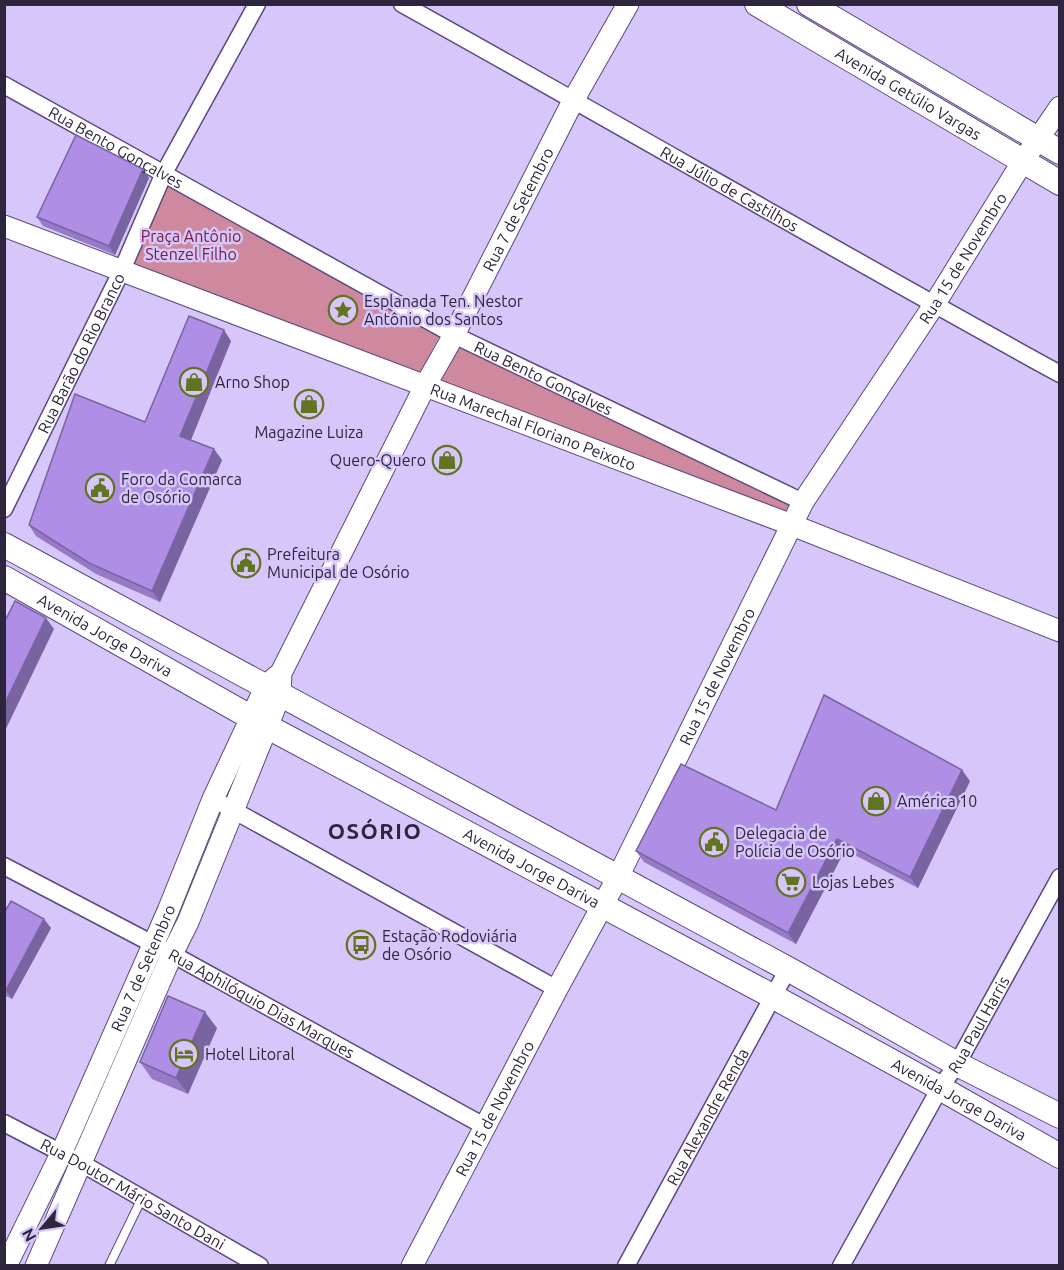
<svg xmlns="http://www.w3.org/2000/svg" width="1064" height="1270" viewBox="0 0 1064 1270" font-family="Ubuntu,sans-serif">
  <style>
    .green { fill: #ce899e }
    .lines { fill: none; stroke-linecap: round; stroke-linejoin: round }
    .service-casing { stroke: #5d487f; stroke-width: 10 }
    .minor-casing { stroke: #5d487f; stroke-width: 19 }
    .tertiary-casing { stroke: #5d487f; stroke-width: 23 }
    .secondary-casing { stroke: #5d487f; stroke-width: 26 }
    .service { stroke: #fff; stroke-width: 8 }
    .minor { stroke: #fff; stroke-width: 16 }
    .tertiary { stroke: #fff; stroke-width: 21 }
    .secondary { stroke: #fff; stroke-width: 24 }
    .wall { fill: #967ac6 }
    .shaded-wall { fill: #7a63a1 }
    .building { fill: #af8ee6; stroke: #7a63a1; stroke-width: 1.5 }
    .labels { text-anchor: middle; dominant-baseline: central; stroke-width: 5; stroke-linejoin: round; paint-order: stroke }
    .street-label { font-size: 16px; fill: #2e253e; stroke: #d7c6f9 }
    .park-label { font-size: 16px; fill: #761c41; stroke: #d7c6f9 }
    .poi-label { font-size: 16px; fill: #2e253e; stroke: #d7c6f9; text-anchor: start }
    .district-label { font-size: 22px; font-weight: bold; letter-spacing: 1.5px; fill: #2e253e; stroke: #d7c6f9 }
  </style>
  <rect width="100%" height="100%" fill="#d7c6f9"/>
  <path class="green" d="M 167,185 L 440,335 L 419,375 L 132,267 Z
    M 457,341 L 791,503 L 785,515 L 433,384 Z"/>
  <g class="lines">
    <g class="service-casing">
      <path id="service" d="M 109,1266 L 142,1198"/>
    </g>
    <g class="minor-casing">
      <g id="minor">
        <path id="s1" d="M 402,4 C 622,126 839,253 1060,374"/>
        <path id="s2" d="M 4,85 L 454,335 L 803,502"/>
        <path id="s3" d="M 4,509 L 122,270 L 164,173 L 257,4"/>
        <path d="M 213,799 L 557,989"/>
        <path id="s4" d="M 4,866 L 172,954 L 486,1127"/>
        <path id="s5" d="M 4,1123 L 81,1163 L 260,1266"/>
        <path id="s6" d="M 626,1266 L 788,969"/>
        <path id="s7" d="M 841,1266 L 940,1088 L 957,1064 L 1060,877"/>
      </g>
    </g>
    <g class="tertiary-casing">
      <g id="tertiary">
        <path id="s8" d="M 4,226 L 792,525 L 1060,631"/>
        <path id="s9" d="M 6,1266 L 61,1154 L 168,911 L 213,799 L 266,686 L 277,676"/>
        <path id="s10" d="M 36,1266 L 172,954 L 188,922 L 280,695 L 281,673 L 425,386 L 454,335 L 574,99 L 628,4"/>
        <path id="s11" d="M 412,1266 L 557,989 L 618,877 L 803,502 L 934,305 L 1023,161 L 1060,107"/>
      </g>
    </g>
    <g class="secondary-casing">
      <g id="secondary">
        <path id="s12" d="M 757,4 L 1060,183"/>
        <path d="M 809,4 L 1060,152"/>
        <path d="M 4,545 L 788,969 L 957,1064 L 1060,1116"/>
        <path id="s13" d="M 4,578 L 268,727 L 772,996 L 940,1088 L 1060,1156"/>
      </g>
    </g>
    <use href="#service" class="service"/>
    <use href="#minor" class="minor"/>
    <use href="#tertiary" class="tertiary"/>
    <use href="#secondary" class="secondary"/>
  </g>
  <path class="wall" d="M 143,169 L 149,178 L 115,255 L 43,226 L 37,217 Z
    M 231,341 L 191,440 L 222,460 L 160,602 L 96,574 L 36,536 L 29,525 L 145,422 Z
    M 970,781 L 918,888 L 845,850 L 796,944 L 644,862 L 636,851 L 776,810 Z
    M 4,913 L 51,928 L 12,999 L 4,995 Z
    M 217,1028 L 188,1094 L 152,1079 L 140,1062 Z"/>
  <path class="shaded-wall" d="M 143,169 L 149,178 L 115,255 L 109,246 Z
    M 224,330 L 231,341 L 188,447 L 180,436 Z
    M 214,449 L 222,460 L 160,602 L 152,591 Z
    M 46,618 L 54,629 L 4,733 L 4,705 Z
    M 962,770 L 970,781 L 918,888 L 910,877 Z
    M 837,839 L 845,850 L 796,944 L 788,933 Z
    M 44,919 L 51,928 L 12,999 L 6,990 Z
    M 205,1012 L 217,1028 L 188,1094 L 176,1078 Z"/>
  <path class="building" d="M 76,135 L 143,169 L 109,246 L 37,217 Z
    M 189,316 L 224,330 L 180,436 L 214,449 L 152,591 L 89,563 L 29,525 L 75,394 L 145,422 Z
    M 15,601 L 46,618 L 4,705 L 4,623 Z
    M 824,695 L 962,770 L 910,877 L 837,839 L 788,933 L 636,851 L 681,764 L 776,810 Z
    M 11,901 L 44,919 L 6,990 L 4,990 L 4,913 Z
    M 168,996 L 205,1012 L 176,1078 L 140,1062 Z"/>
  <defs>
    <g id="sight-ring" transform="scale(1.5)"><circle r="9.5" fill="#d7c6f9" stroke="#627321" stroke-width="1.5"/><path d="M0-6L1.8-2.2L6-1.7L2.9 1.2L3.7 5.4L0 3.3L-3.7 5.4L-2.9 1.2L-6-1.7L-1.8-2.2Z" fill="#627321"/></g>
    <g id="shop-ring" transform="scale(1.5)"><circle r="9.5" fill="#d7c6f9" stroke="#627321" stroke-width="1.5"/><path d="M-5-2.5h2.3a2.7 3.5 0 0 1 5.4 0H5L5.5 6h-11ZM-1.5-2.5h3a1.5 2.3 0 0 0-3 0Z" fill="#627321"/></g>
    <g id="civic-ring" transform="scale(1.5)"><circle r="9.5" fill="#d7c6f9" stroke="#627321" stroke-width="1.5"/><path d="M-.6-6.5H3V-4.5H.6V-3L4-1V1h2V6H-6V1h2V-1L-.6-3ZM-1.2 2.5V6h2.4V2.5Z" fill="#627321"/></g>
    <g id="supermarket-ring" transform="scale(1.5)"><circle r="9.5" fill="#d7c6f9" stroke="#627321" stroke-width="1.5"/><path d="M-6-5.5h2.5l.6 2H6L4.5 2H-2.5L-4.4-4H-6ZM-1.5 3.2a1.3 1.3 0 1 0 .1 0ZM3 3.2a1.3 1.3 0 1 0 .1 0Z" fill="#627321"/></g>
    <g id="bus-ring" transform="scale(1.5)"><circle r="9.5" fill="#d7c6f9" stroke="#627321" stroke-width="1.5"/><path d="M-5-6H5V4H4V6H2V4H-2V6H-4V4H-5ZM-3.5-4V0h7V-4ZM-3.5 1.2v1.5H-2V1.2ZM2 1.2v1.5H3.5V1.2Z" fill="#627321"/></g>
    <g id="hotel-ring" transform="scale(1.5)"><circle r="9.5" fill="#d7c6f9" stroke="#627321" stroke-width="1.5"/><path d="M-6-4.5h1.5V1H6V5H4.5V3h-9V5H-6ZM-4 0a1.8 1.8 0 1 1 3.6 0ZM.5 0V-2.5h3Q6-2.5 6 0Z" fill="#627321"/></g>
  </defs>
  <g fill-rule="evenodd">
    <use href="#sight-ring" x="343" y="310"/>
    <use href="#shop-ring" x="194" y="382"/>
    <use href="#shop-ring" x="309" y="404"/>
    <use href="#shop-ring" x="447" y="460"/>
    <use href="#civic-ring" x="100" y="488"/>
    <use href="#civic-ring" x="246" y="563"/>
    <use href="#shop-ring" x="876" y="801"/>
    <use href="#civic-ring" x="714" y="842"/>
    <use href="#supermarket-ring" x="791" y="882"/>
    <use href="#bus-ring" x="361" y="945"/>
    <use href="#hotel-ring" x="184" y="1054"/>
  </g>
  <g class="labels">
    <g class="street-label">
      <text stroke="none"><textPath href="#s12" startOffset="176">Avenida Getúlio Vargas</textPath></text>
      <text stroke="none"><textPath href="#s2" startOffset="128">Rua Bento Gonçalves</textPath></text>
      <text stroke="none"><textPath href="#s1" startOffset="376">Rua Júlio de Castilhos</textPath></text>
      <text stroke="none"><textPath href="#s10" startOffset="1164">Rua 7 de Setembro</textPath></text>
      <text stroke="none"><textPath href="#s11" startOffset="1150">Rua 15 de Novembro</textPath></text>
      <text stroke="none"><textPath href="#s3" startOffset="174">Rua Barão do Rio Branco</textPath></text>
      <text stroke="none"><textPath href="#s2" startOffset="614">Rua Bento Gonçalves</textPath></text>
      <text stroke="none"><textPath href="#s8" startOffset="566">Rua Marechal Floriano Peixoto</textPath></text>
      <text stroke="none"><textPath href="#s13" startOffset="116">Avenida Jorge Dariva</textPath></text>
      <text stroke="none"><textPath href="#s11" startOffset="664">Rua 15 de Novembro</textPath></text>
      <text stroke="none"><textPath href="#s13" startOffset="602">Avenida Jorge Dariva</textPath></text>
      <text stroke="none"><textPath href="#s9" startOffset="328">Rua 7 de Setembro</textPath></text>
      <text stroke="none"><textPath href="#s4" startOffset="292">Rua Aphilóquio Dias Marques</textPath></text>
      <text stroke="none"><textPath href="#s7" startOffset="278">Rua Paul Harris</textPath></text>
      <text stroke="none"><textPath href="#s13" startOffset="1088">Avenida Jorge Dariva</textPath></text>
      <text stroke="none"><textPath href="#s11" startOffset="178">Rua 15 de Novembro</textPath></text>
      <text stroke="none"><textPath href="#s6" startOffset="170">Rua Alexandre Renda</textPath></text>
      <text stroke="none"><textPath href="#s5" startOffset="147">Rua Doutor Mário Santo Dani</textPath></text>
    </g>
    <g class="park-label">
      <text x="191" y="236">Praça Antônio<tspan x="191" dy="18">Stenzel Filho</tspan></text>
    </g>
    <g class="poi-label">
      <text x="364" y="301">Esplanada Ten. Nestor<tspan x="364" dy="18">Antônio dos Santos</tspan></text>
      <text x="215" y="382">Arno Shop</text>
      <text x="309" y="432" text-anchor="middle">Magazine Luiza</text>
      <text x="426" y="460" text-anchor="end">Quero-Quero</text>
      <text x="121" y="479">Foro da Comarca<tspan x="121" dy="18">de Osório</tspan></text>
      <text x="267" y="554">Prefeitura<tspan x="267" dy="18">Municipal de Osório</tspan></text>
      <text x="897" y="801">América 10</text>
      <text x="735" y="833">Delegacia de<tspan x="735" dy="18">Polícia de Osório</tspan></text>
      <text x="812" y="882">Lojas Lebes</text>
      <text x="382" y="936">Estação Rodoviária<tspan x="382" dy="18">de Osório</tspan></text>
      <text x="205" y="1054">Hotel Litoral</text>
    </g>
    <g class="district-label">
      <text x="375" y="830">OSÓRIO</text>
    </g>
  </g>
  <rect width="1064" height="1270" fill="none" stroke="#2e253e" stroke-width="12"/>
  <g transform="translate(42 1228) rotate(241)" stroke="#d7c6f9" stroke-width="4.5" paint-order="stroke">
  <path d="M0-4.5L10 22L0 15L-10 22Z" fill="#2e253e"/>
  <text y="-9" font-size="16" font-weight="bold" text-anchor="middle" fill="#2e253e">N</text>
  </g>
</svg>
